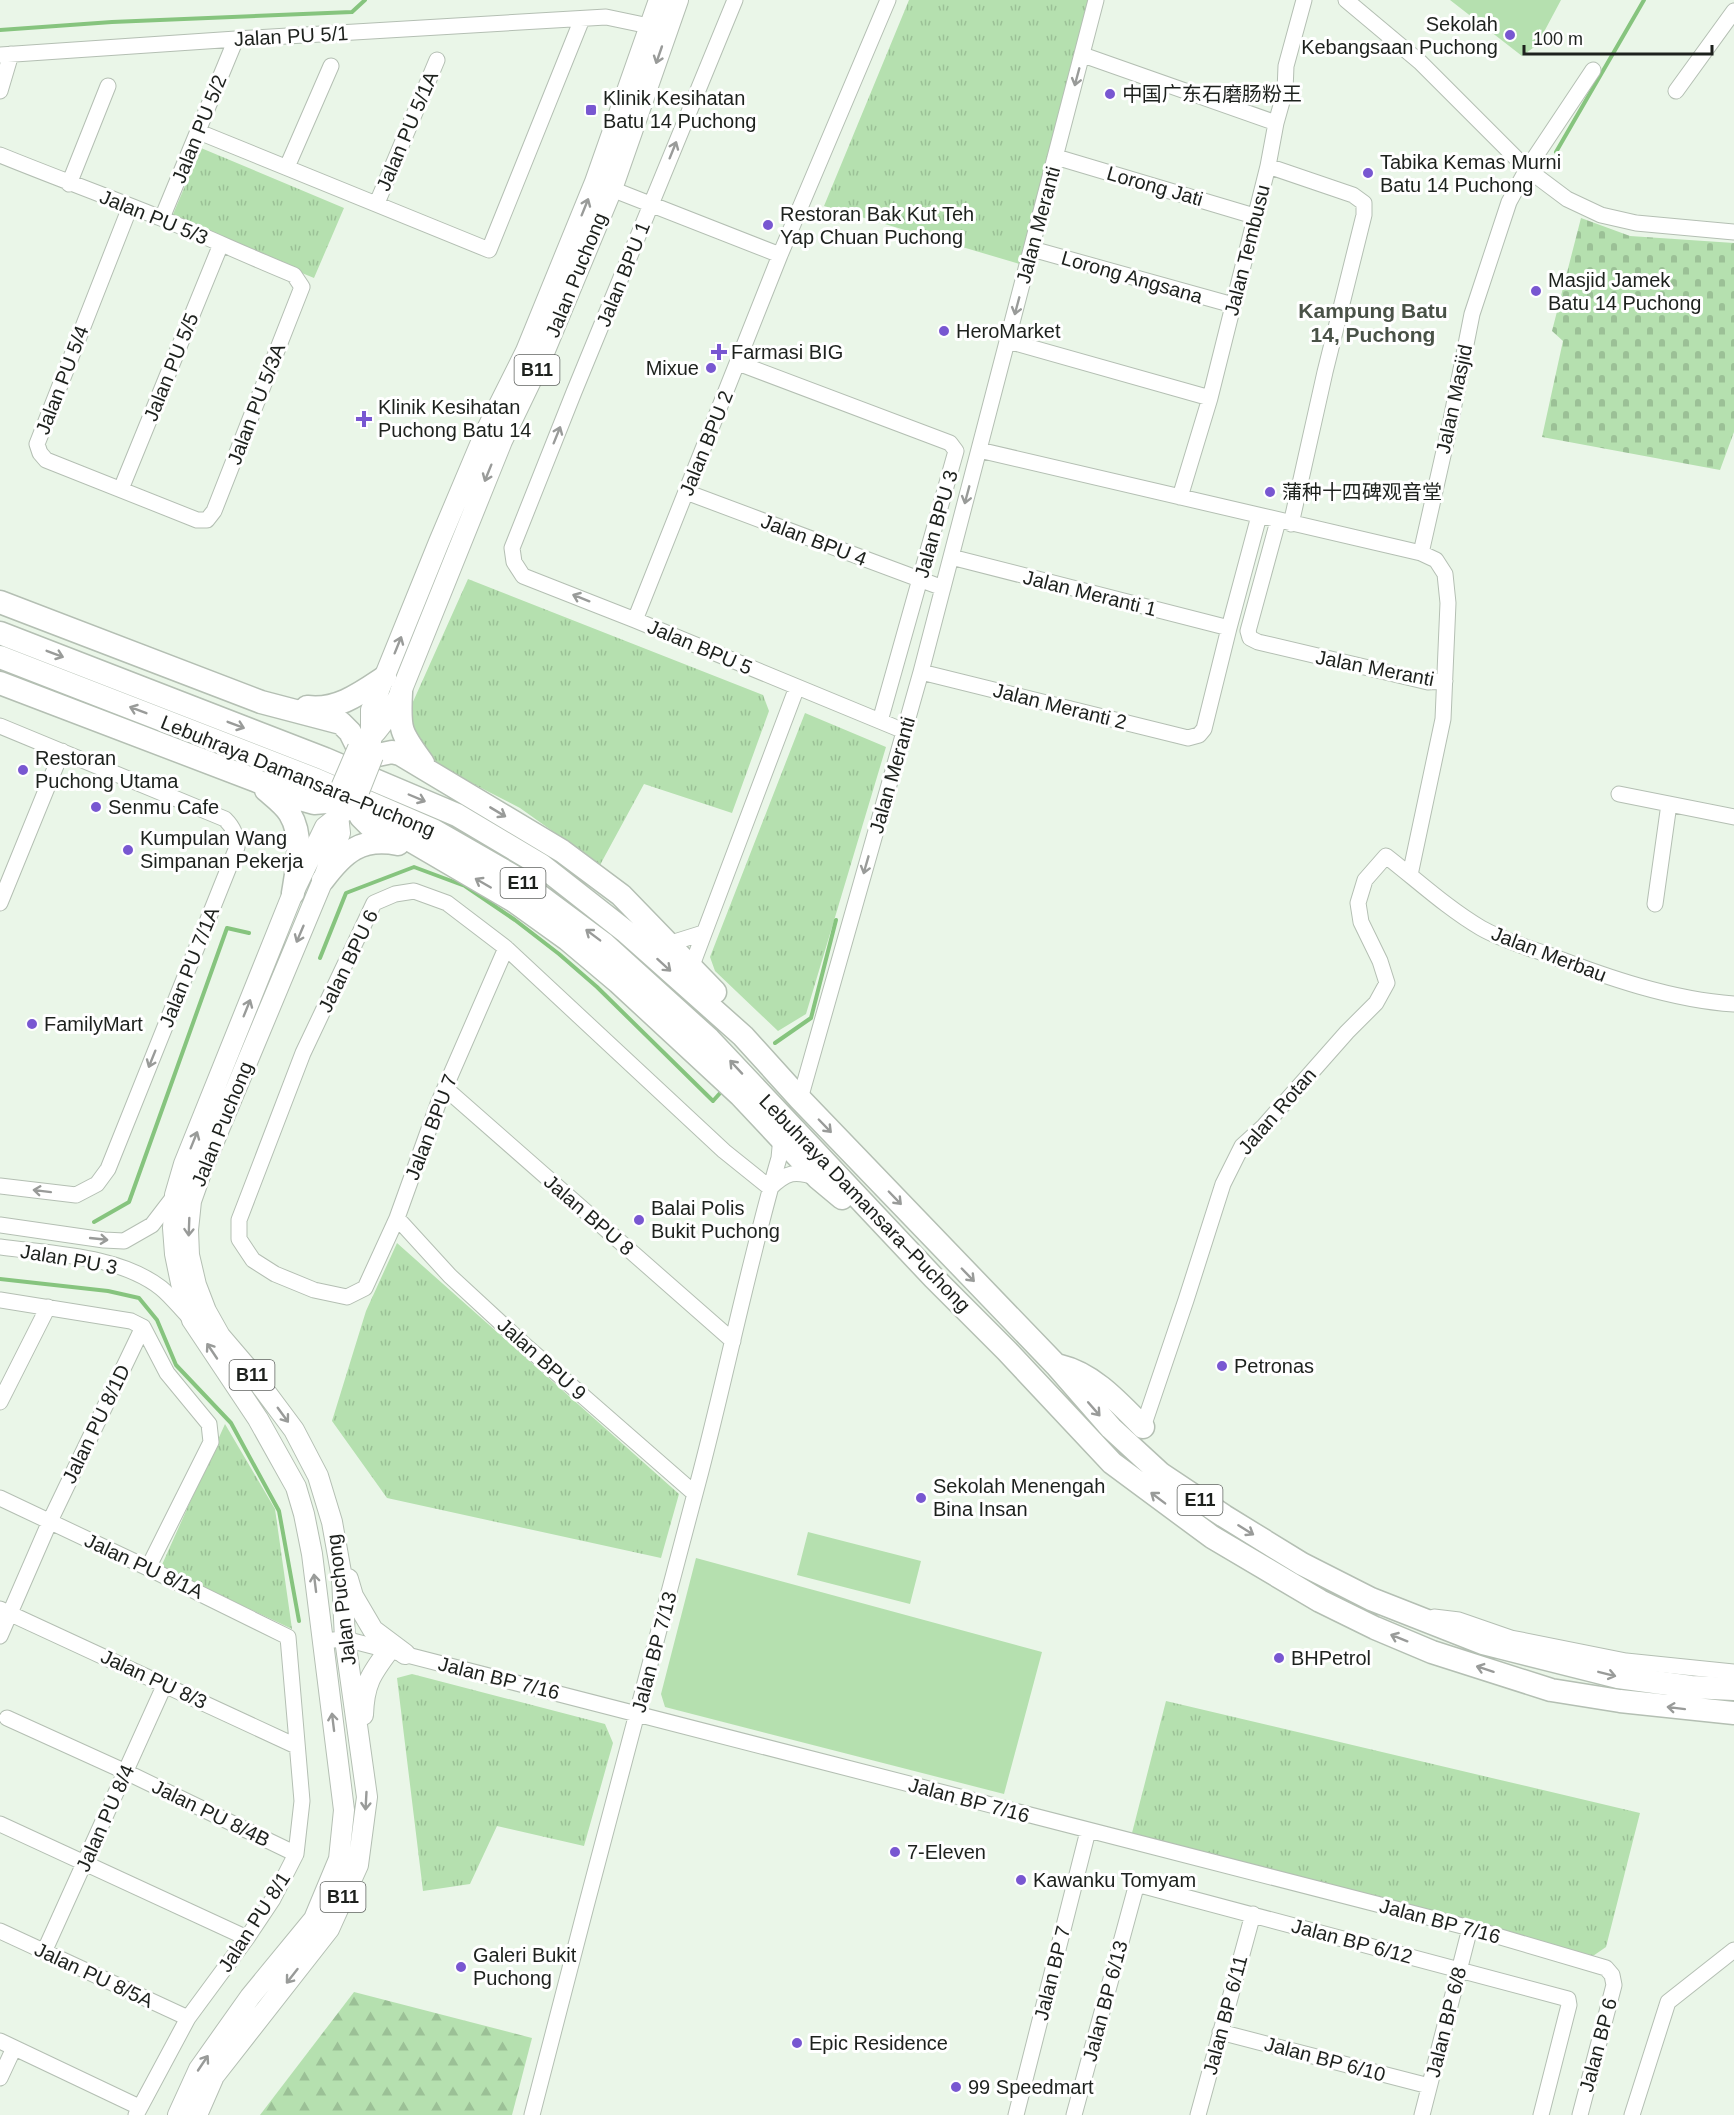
<svg xmlns="http://www.w3.org/2000/svg" width="1734" height="2115" viewBox="0 0 1734 2115" font-family="Arial,'Noto Sans SC',sans-serif">
  <style>
    .grass { fill: url(#grass-tufts) }
    .forest { fill: url(#forest-firs) }
    .cemetery { fill: url(#cemetery-stones) }
    .garden { fill: #b5e0af }
    .lines { fill: none; stroke-linecap: round; stroke-linejoin: round }
    .stream { stroke: #86c47e; stroke-width: 4 }
    .minor-casing { stroke: #b4bfb3; stroke-width: 17 }
    .major-casing { stroke: #b4bfb3; stroke-width: 22 }
    .highway-casing { stroke: #b4bfb3; stroke-width: 25 }
    .minor { stroke: #fff; stroke-width: 15 }
    .major { stroke: #fff; stroke-width: 20 }
    .highway { stroke: #fff; stroke-width: 22 }
    .major-bridge-casing { stroke: #b4bfb3; stroke-width: 22; stroke-linecap: butt }
    .major-bridge { stroke: #fff; stroke-width: 20 }
    .oneway { stroke: #999b99 }
    .poi-dot { fill: #7857d1; stroke: #fff; stroke-width: 2 }
    .labels { text-anchor: middle; dominant-baseline: central; stroke-width: 6; stroke-linejoin: round; paint-order: stroke }
    .shield { fill: #fff; stroke: #616461; stroke-width: 1.5 }
    .shield-label { font-size: 18px; font-weight: bold; fill: #1d211d }
    .poi-label { font-size: 20px; fill: #1d211d; stroke: #fff; text-anchor: start }
    .street-label { font-size: 20px; fill: #1d211d; stroke: #fff }
    .neighbourhood-label { font-size: 21px; font-weight: bold; fill: #495247; stroke: #fff }
  </style>
  <defs>
    <pattern id="grass-tufts" width="24" height="20" patternUnits="userSpaceOnUse" patternTransform="scale(1.5)"><rect width="24" height="20" fill="#b5e0af"/><path d="M3 7l-1-3M5 7V3M7 7l1-3M15 17l-1-3M17 17v-4M19 17l1-3" fill="none" stroke="#9bc096"/></pattern>
    <pattern id="forest-firs" width="22" height="20" patternUnits="userSpaceOnUse" patternTransform="scale(1.5)"><rect width="22" height="20" fill="#b5e0af"/><path d="M5 1l3.5 6h-7zM16 11l3.5 6h-7z" fill="#9bc096"/></pattern>
    <pattern id="cemetery-stones" width="16" height="16" patternUnits="userSpaceOnUse" patternTransform="scale(1.5)"><rect width="16" height="16" fill="#b5e0af"/><path d="M2 7V4a2 2 0 0 1 4 0v3zM10 15v-3a2 2 0 0 1 4 0v3z" fill="#9bc096"/></pattern>
  </defs>
  <rect width="100%" height="100%" fill="#eaf6e8"/>
  <path class="grass" d="M 909,0 L 1092,0 L 1023,265 L 824,206 Z
    M 201,148 L 344,208 L 314,278 L 171,219 Z
    M 468,579 L 763,695 L 769,711 L 732,813 L 644,784 L 600,865 L 520,808 L 442,768 L 421,749 L 408,713 Z
    M 805,713 L 886,747 L 806,1014 L 778,1031 L 715,971 L 710,957 Z
    M 397,1243 L 679,1494 L 661,1558 L 387,1498 L 332,1421 L 366,1311 Z
    M 225,1424 L 275,1509 L 292,1629 L 161,1567 Z
    M 412,1674 L 605,1724 L 613,1743 L 584,1846 L 497,1826 L 470,1884 L 423,1891 L 397,1678 Z
    M 1166,1701 L 1640,1813 L 1606,1947 L 1590,1958 L 1132,1833 Z"/>
  <path class="forest" d="M 354,1992 L 532,2038 L 512,2115 L 260,2115 Z"/>
  <path class="cemetery" d="M 1581,218 L 1630,236 L 1734,243 L 1734,432 L 1720,470 L 1542,437 L 1563,341 L 1552,331 Z"/>
  <path class="garden" d="M 1450,0 L 1561,0 L 1537,45 L 1522,56 Z
    M 808,1532 L 921,1561 L 910,1604 L 797,1575 Z
    M 696,1558 L 1042,1652 L 1004,1794 L 665,1707 L 661,1694 Z"/>
  <g class="lines">
    <path class="stream" d="M 0,30 L 112,22 L 352,12 L 365,0
      M 1556,152 L 1644,0
      M 320,958 L 346,893 L 414,867 L 465,886 L 515,920 L 559,954 L 597,987 L 713,1101 L 721,1092
      M 775,1043 L 811,1018 L 836,920
      M 94,1222 L 129,1202 L 227,928 L 249,933
      M 0,1279 L 108,1291 L 139,1298 L 157,1320 L 176,1365 L 231,1423 L 279,1511 L 299,1621"/>
    <g class="minor-casing">
      <path id="minor" d="M 735,0 L 574,392 L 512,548 L 514,562 L 523,576 L 635,620 L 904,731
        M 1346,0 L 1420,62 L 1527,169 L 1567,199 L 1601,215 L 1636,223 L 1734,232
        M 0,55 L 236,39 L 606,17 L 649,26
        M 1083,55 L 1276,123
        M 0,91 L 11,54
        M 1676,91 L 1734,11
        M 199,132 L 489,250 L 582,19
        M 0,155 C 54,177 109,197 163,219 C 207,237 250,257 294,275 L 302,287 L 214,511 L 207,520 L 197,520 L 46,460 L 40,453 L 37,444 L 130,207
        M 1056,157 L 1254,216
        M 1268,166 L 1353,195 L 1364,203 L 1364,215 L 1325,372 L 1291,524
        M 287,167 L 331,66
        M 69,184 L 108,86
        M 604,186 L 780,255
        M 377,203 L 437,60
        M 162,218 L 236,39
        M 1032,249 L 1233,305
        M 1008,341 L 1210,398
        M 738,363 L 950,443 L 956,451 L 880,721
        M 979,450 L 1421,553 L 1436,560 L 1445,574 L 1448,603 L 1443,719 L 1410,875
        M 121,489 L 221,244
        M 686,492 L 943,588
        M 1180,497 L 1210,398 L 1268,166 L 1276,123 L 1285,91 L 1286,66 L 1304,0
        M 1278,521 L 1248,631 L 1250,638 L 1258,642 L 1428,682 L 1445,681
        M 1421,553 L 1451,420 L 1472,314 L 1509,202 L 1527,169 L 1593,70
        M 951,557 L 1229,628
        M 635,620 L 780,255 L 888,0
        M 921,672 L 1188,738 L 1199,735 L 1204,729 L 1229,628 L 1259,516
        M 0,726 L 225,819 C 234,828 236,835 237,847 L 108,1169 L 97,1184 L 76,1195 L 0,1186
        M 1619,794 L 1734,817
        M 0,903 L 62,751
        M 1655,904 L 1669,804
        M 668,944 L 703,933
        M 506,948 L 438,1104 L 397,1218 L 365,1288 L 347,1297 L 314,1290 L 275,1274 L 253,1260 L 239,1239 L 239,1220 L 303,1053 L 374,903 L 395,894 L 414,891 L 447,903 L 506,948 L 724,1151 L 770,1188
        M 691,968 L 797,687
        M 445,1088 L 733,1341
        M 800,1099 L 921,672 L 1096,0
        M 770,1188 C 787,1172 794,1170 818,1178
        M 397,1218 L 450,1276 L 528,1348 L 694,1493
        M 0,1225 L 104,1240 L 124,1241 L 152,1225 L 175,1195
        M 0,1247 C 51,1254 119,1255 161,1288 C 171,1296 180,1308 190,1318
        M 0,1300 L 131,1321 L 143,1327 L 167,1373 L 209,1424 L 211,1442 L 148,1568
        M 0,1402 L 48,1307
        M 1143,1427 L 1186,1300 L 1223,1184 L 1242,1146 L 1264,1126 L 1347,1032 L 1376,1003 L 1387,983 L 1380,961 L 1361,922 L 1358,903 L 1365,880 L 1386,856 C 1417,880 1447,908 1481,928 C 1502,940 1526,947 1549,955 C 1606,977 1672,1000 1734,1004
        M 0,1498 L 148,1568 L 288,1637 L 302,1801 L 296,1854 L 273,1899 L 247,1938 L 188,2018 L 136,2115
        M 0,1609 L 296,1746
        M 1434,1617 L 1459,1620 L 1511,1638 L 1626,1661 L 1734,1672
        M 0,1636 L 50,1521 L 143,1327
        M 322,1641 L 345,1639 L 1470,1928 L 1606,1968 L 1612,1975 L 1614,1985 L 1580,2115
        M 7,1718 L 126,1772 L 296,1854
        M 0,1824 L 247,1938
        M 0,1931 L 188,2018
        M 44,1952 L 165,1684
        M 1220,2032 L 1429,2086
        M 0,2041 L 139,2107
        M 0,2078 L 14,2048
        M 532,2115 C 587,1900 644,1686 701,1471 C 728,1367 749,1261 779,1158 L 781,1137
        M 1016,2115 L 1088,1831
        M 1074,2115 L 1136,1887 L 1140,1885 L 1568,1999 L 1569,2005 L 1541,2115
        M 1198,2115 L 1253,1914
        M 1422,2115 L 1470,1928
        M 1632,2115 L 1668,2002 L 1734,1950"/>
    </g>
    <g class="major-casing">
      <path id="major" d="M 371,742 L 371,710 L 439,542 L 485,433 L 526,351 L 595,182 L 659,0
        M 358,748 C 379,734 389,714 401,692 L 502,441 L 541,360 L 612,189 L 678,0
        M 348,1579 L 353,1596 L 373,1630 L 405,1654
        M 363,1715 C 364,1684 371,1674 389,1650
        M 178,2115 L 199,2069 L 250,1997 L 314,1919 L 339,1859 L 344,1810 L 312,1554 L 304,1514 L 296,1487 L 258,1419 L 192,1320 L 181,1283 L 175,1254 L 173,1228 L 175,1195 L 184,1164 L 293,893 L 325,827 L 354,804
        M 197,2115 L 214,2076 L 329,1929 L 358,1865 L 367,1797 L 345,1639 L 342,1578 L 332,1522 L 318,1476 L 294,1430 L 250,1371 L 220,1336 L 206,1311 L 196,1285 L 189,1255 L 188,1230 L 191,1201 L 202,1170 L 323,880 L 340,833 L 337,806"/>
    </g>
    <g class="highway-casing">
      <path id="highway" d="M 0,602 L 261,702 L 341,723 L 350,732 L 358,748
        M 0,633 L 325,759 L 457,815 L 541,865 L 625,931 L 743,1036 L 800,1099 L 1056,1365 L 1111,1428 L 1161,1474 L 1224,1516 L 1302,1564 L 1371,1599 L 1483,1643 L 1618,1677 L 1691,1687 L 1734,1689
        M 0,657 L 317,780 L 433,830 L 513,876 L 603,943 L 709,1039 L 934,1278 L 1007,1351 L 1112,1463 L 1212,1537 L 1320,1601 L 1375,1628 L 1432,1652 L 1551,1690 L 1620,1701 L 1734,1713
        M 0,683 L 257,781 L 300,799 L 314,803 L 326,802 L 337,797
        M 401,692 C 399,730 400,732 423,763
        M 307,707 C 337,711 361,693 385,677
        M 373,756 L 392,752 L 400,754 L 562,851 L 621,895 L 715,992
        M 266,790 C 274,797 285,805 290,814 C 304,837 297,869 293,893
        M 354,804 L 361,817 L 370,826 L 408,839 L 514,901 L 567,939 L 618,982 L 740,1095 L 818,1178 L 842,1198
        M 323,880 C 344,852 361,837 398,844
        M 1060,1366 C 1094,1374 1120,1404 1143,1427"/>
    </g>
    <use href="#minor" class="minor"/>
    <use href="#major" class="major"/>
    <use href="#highway" class="highway"/>
    <g class="major-bridge-casing">
      <path id="major-bridge" d="M 337,797 L 358,748
        M 354,804 L 373,756"/>
    </g>
    <use href="#major-bridge" class="major-bridge"/>
  </g>
  <defs><path id="oneway-shaft" d="M-6 0H5M1.5-3L5.5 0L1.5 3" fill="none" stroke-width="1.6" stroke-linecap="round" stroke-linejoin="round" transform="scale(1.5)"/></defs>
  <g class="oneway">
    <use href="#oneway-shaft" transform="translate(659 55) rotate(109)"/>
    <use href="#oneway-shaft" transform="translate(1077 77) rotate(105)"/>
    <use href="#oneway-shaft" transform="translate(673 150) rotate(-68)"/>
    <use href="#oneway-shaft" transform="translate(585 207) rotate(-68)"/>
    <use href="#oneway-shaft" transform="translate(1017 306) rotate(105)"/>
    <use href="#oneway-shaft" transform="translate(557 435) rotate(-68)"/>
    <use href="#oneway-shaft" transform="translate(488 473) rotate(112)"/>
    <use href="#oneway-shaft" transform="translate(967 495) rotate(105)"/>
    <use href="#oneway-shaft" transform="translate(581 598) rotate(-158)"/>
    <use href="#oneway-shaft" transform="translate(398 645) rotate(-68)"/>
    <use href="#oneway-shaft" transform="translate(55 654) rotate(21)"/>
    <use href="#oneway-shaft" transform="translate(138 710) rotate(-159)"/>
    <use href="#oneway-shaft" transform="translate(236 725) rotate(21)"/>
    <use href="#oneway-shaft" transform="translate(417 798) rotate(23)"/>
    <use href="#oneway-shaft" transform="translate(498 812) rotate(31)"/>
    <use href="#oneway-shaft" transform="translate(866 865) rotate(106)"/>
    <use href="#oneway-shaft" transform="translate(483 883) rotate(-150)"/>
    <use href="#oneway-shaft" transform="translate(300 934) rotate(113)"/>
    <use href="#oneway-shaft" transform="translate(593 935) rotate(-143)"/>
    <use href="#oneway-shaft" transform="translate(664 965) rotate(42)"/>
    <use href="#oneway-shaft" transform="translate(247 1008) rotate(-68)"/>
    <use href="#oneway-shaft" transform="translate(152 1059) rotate(112)"/>
    <use href="#oneway-shaft" transform="translate(736 1067) rotate(-133)"/>
    <use href="#oneway-shaft" transform="translate(825 1126) rotate(46)"/>
    <use href="#oneway-shaft" transform="translate(194 1140) rotate(-68)"/>
    <use href="#oneway-shaft" transform="translate(42 1191) rotate(-173)"/>
    <use href="#oneway-shaft" transform="translate(895 1198) rotate(46)"/>
    <use href="#oneway-shaft" transform="translate(189 1227) rotate(92)"/>
    <use href="#oneway-shaft" transform="translate(99 1239) rotate(6)"/>
    <use href="#oneway-shaft" transform="translate(968 1275) rotate(46)"/>
    <use href="#oneway-shaft" transform="translate(212 1351) rotate(-124)"/>
    <use href="#oneway-shaft" transform="translate(1094 1409) rotate(49)"/>
    <use href="#oneway-shaft" transform="translate(283 1415) rotate(54)"/>
    <use href="#oneway-shaft" transform="translate(1158 1498) rotate(-143)"/>
    <use href="#oneway-shaft" transform="translate(1246 1530) rotate(32)"/>
    <use href="#oneway-shaft" transform="translate(315 1583) rotate(-97)"/>
    <use href="#oneway-shaft" transform="translate(1399 1638) rotate(-158)"/>
    <use href="#oneway-shaft" transform="translate(1485 1669) rotate(-162)"/>
    <use href="#oneway-shaft" transform="translate(1607 1674) rotate(14)"/>
    <use href="#oneway-shaft" transform="translate(1676 1708) rotate(-173)"/>
    <use href="#oneway-shaft" transform="translate(333 1722) rotate(-97)"/>
    <use href="#oneway-shaft" transform="translate(366 1801) rotate(93)"/>
    <use href="#oneway-shaft" transform="translate(292 1976) rotate(128)"/>
    <use href="#oneway-shaft" transform="translate(203 2063) rotate(-56)"/>
  </g>
  <g class="poi-dot">
    <circle cx="1510" cy="35" r="6"/>
    <circle cx="1110" cy="94" r="6"/>
    <rect x="585" y="104" width="12" height="12" rx="3"/>
    <circle cx="1368" cy="173" r="6"/>
    <circle cx="768" cy="225" r="6"/>
    <circle cx="1536" cy="291" r="6"/>
    <circle cx="944" cy="331" r="6"/>
    <path d="M716 343h6v6h6v6h-6v6h-6v-6h-6v-6h6z"/>
    <circle cx="711" cy="368" r="6"/>
    <path d="M361 410h6v6h6v6h-6v6h-6v-6h-6v-6h6z"/>
    <circle cx="1270" cy="492" r="6"/>
    <circle cx="23" cy="770" r="6"/>
    <circle cx="96" cy="807" r="6"/>
    <circle cx="128" cy="850" r="6"/>
    <circle cx="32" cy="1024" r="6"/>
    <circle cx="639" cy="1220" r="6"/>
    <circle cx="1222" cy="1366" r="6"/>
    <circle cx="921" cy="1498" r="6"/>
    <circle cx="1279" cy="1658" r="6"/>
    <circle cx="895" cy="1852" r="6"/>
    <circle cx="1021" cy="1880" r="6"/>
    <circle cx="461" cy="1967" r="6"/>
    <circle cx="797" cy="2043" r="6"/>
    <circle cx="956" cy="2087" r="6"/>
  </g>
  <g class="labels">
    <g class="shield">
      <rect x="514.5" y="355" width="45" height="30" rx="4.5"/>
      <rect x="500.5" y="868" width="45" height="30" rx="4.5"/>
      <rect x="229.5" y="1360" width="45" height="30" rx="4.5"/>
      <rect x="1177.5" y="1485" width="45" height="30" rx="4.5"/>
      <rect x="320.5" y="1882" width="45" height="30" rx="4.5"/>
    </g>
    <g class="shield-label">
      <text x="537" y="370">B11</text>
      <text x="523" y="883">E11</text>
      <text x="252" y="1375">B11</text>
      <text x="1200" y="1500">E11</text>
      <text x="343" y="1897">B11</text>
    </g>
    <g class="poi-label">
      <text x="1498" y="24" text-anchor="end">Sekolah<tspan x="1498" dy="23">Kebangsaan Puchong</tspan></text>
      <text x="1122" y="94">中国广东石磨肠粉王</text>
      <text x="603" y="98">Klinik Kesihatan<tspan x="603" dy="23">Batu 14 Puchong</tspan></text>
      <text x="1380" y="162">Tabika Kemas Murni<tspan x="1380" dy="23">Batu 14 Puchong</tspan></text>
      <text x="780" y="214">Restoran Bak Kut Teh<tspan x="780" dy="23">Yap Chuan Puchong</tspan></text>
      <text x="1548" y="280">Masjid Jamek<tspan x="1548" dy="23">Batu 14 Puchong</tspan></text>
      <text x="956" y="331">HeroMarket</text>
      <text x="731" y="352">Farmasi BIG</text>
      <text x="699" y="368" text-anchor="end">Mixue</text>
      <text x="378" y="407">Klinik Kesihatan<tspan x="378" dy="23">Puchong Batu 14</tspan></text>
      <text x="1282" y="492">蒲种十四碑观音堂</text>
      <text x="35" y="758">Restoran<tspan x="35" dy="23">Puchong Utama</tspan></text>
      <text x="108" y="807">Senmu Cafe</text>
      <text x="140" y="838">Kumpulan Wang<tspan x="140" dy="23">Simpanan Pekerja</tspan></text>
      <text x="44" y="1024">FamilyMart</text>
      <text x="651" y="1208">Balai Polis<tspan x="651" dy="23">Bukit Puchong</tspan></text>
      <text x="1234" y="1366">Petronas</text>
      <text x="933" y="1486">Sekolah Menengah<tspan x="933" dy="23">Bina Insan</tspan></text>
      <text x="1291" y="1658">BHPetrol</text>
      <text x="907" y="1852">7-Eleven</text>
      <text x="1033" y="1880">Kawanku Tomyam</text>
      <text x="473" y="1955">Galeri Bukit<tspan x="473" dy="23">Puchong</tspan></text>
      <text x="809" y="2043">Epic Residence</text>
      <text x="968" y="2087">99 Speedmart</text>
    </g>
    <g class="street-label">
      <text transform="translate(291 36) rotate(-3)">Jalan PU 5/1</text>
      <text transform="translate(199 129) rotate(-68)">Jalan PU 5/2</text>
      <text transform="translate(407 131) rotate(-67)">Jalan PU 5/1A</text>
      <text transform="translate(1155 186) rotate(16)">Lorong Jati</text>
      <text transform="translate(154 217) rotate(22)">Jalan PU 5/3</text>
      <text transform="translate(1038 225) rotate(-75)">Jalan Meranti</text>
      <text transform="translate(1247 250) rotate(-76)">Jalan Tembusu</text>
      <text transform="translate(623 274) rotate(-68)">Jalan BPU 1</text>
      <text transform="translate(576 275) rotate(-68)">Jalan Puchong</text>
      <text transform="translate(1132 277) rotate(16)">Lorong Angsana</text>
      <text transform="translate(171 367) rotate(-68)">Jalan PU 5/5</text>
      <text transform="translate(62 380) rotate(-69)">Jalan PU 5/4</text>
      <text transform="translate(1454 399) rotate(-78)">Jalan Masjid</text>
      <text transform="translate(256 404) rotate(-69)">Jalan PU 5/3A</text>
      <text transform="translate(706 443) rotate(-68)">Jalan BPU 2</text>
      <text transform="translate(936 524) rotate(-74)">Jalan BPU 3</text>
      <text transform="translate(814 540) rotate(21)">Jalan BPU 4</text>
      <text transform="translate(1090 593) rotate(14)">Jalan Meranti 1</text>
      <text transform="translate(700 647) rotate(23)">Jalan BPU 5</text>
      <text transform="translate(1375 668) rotate(11)">Jalan Meranti</text>
      <text transform="translate(1060 706) rotate(14)">Jalan Meranti 2</text>
      <text transform="translate(892 775) rotate(-74)">Jalan Meranti</text>
      <text transform="translate(298 776) rotate(22)">Lebuhraya Damansara–Puchong</text>
      <text transform="translate(1549 954) rotate(21)">Jalan Merbau</text>
      <text transform="translate(348 961) rotate(-64)">Jalan BPU 6</text>
      <text transform="translate(189 967) rotate(-68)">Jalan PU 7/1A</text>
      <text transform="translate(1277 1111) rotate(-49)">Jalan Rotan</text>
      <text transform="translate(222 1124) rotate(-68)">Jalan Puchong</text>
      <text transform="translate(431 1127) rotate(-69)">Jalan BPU 7</text>
      <text transform="translate(865 1203) rotate(46)">Lebuhraya Damansara–Puchong</text>
      <text transform="translate(589 1215) rotate(41)">Jalan BPU 8</text>
      <text transform="translate(69 1259) rotate(10)">Jalan PU 3</text>
      <text transform="translate(542 1359) rotate(42)">Jalan BPU 9</text>
      <text transform="translate(96 1424) rotate(-64)">Jalan PU 8/1D</text>
      <text transform="translate(144 1566) rotate(25)">Jalan PU 8/1A</text>
      <text transform="translate(341 1600) rotate(-97)">Jalan Puchong</text>
      <text transform="translate(654 1652) rotate(-75)">Jalan BP 7/13</text>
      <text transform="translate(499 1678) rotate(14)">Jalan BP 7/16</text>
      <text transform="translate(154 1679) rotate(25)">Jalan PU 8/3</text>
      <text transform="translate(969 1800) rotate(15)">Jalan BP 7/16</text>
      <text transform="translate(211 1813) rotate(26)">Jalan PU 8/4B</text>
      <text transform="translate(105 1818) rotate(-66)">Jalan PU 8/4</text>
      <text transform="translate(1440 1921) rotate(15)">Jalan BP 7/16</text>
      <text transform="translate(254 1922) rotate(-57)">Jalan PU 8/1</text>
      <text transform="translate(1352 1941) rotate(15)">Jalan BP 6/12</text>
      <text transform="translate(1052 1973) rotate(-76)">Jalan BP 7</text>
      <text transform="translate(94 1975) rotate(25)">Jalan PU 8/5A</text>
      <text transform="translate(1105 2001) rotate(-75)">Jalan BP 6/13</text>
      <text transform="translate(1225 2015) rotate(-75)">Jalan BP 6/11</text>
      <text transform="translate(1446 2022) rotate(-76)">Jalan BP 6/8</text>
      <text transform="translate(1598 2045) rotate(-75)">Jalan BP 6</text>
      <text transform="translate(1325 2059) rotate(15)">Jalan BP 6/10</text>
    </g>
    <g class="neighbourhood-label">
      <text x="1373" y="310">Kampung Batu<tspan x="1373" dy="24">14, Puchong</tspan></text>
    </g>
  </g>
  <path d="M1524 45v9h188v-9" fill="none" stroke="#1d211d" stroke-width="3"/>
  <text x="1533" y="45" font-size="18" fill="#1d211d" stroke="#ffffff" stroke-width="4.5" paint-order="stroke">100 m</text>
</svg>
